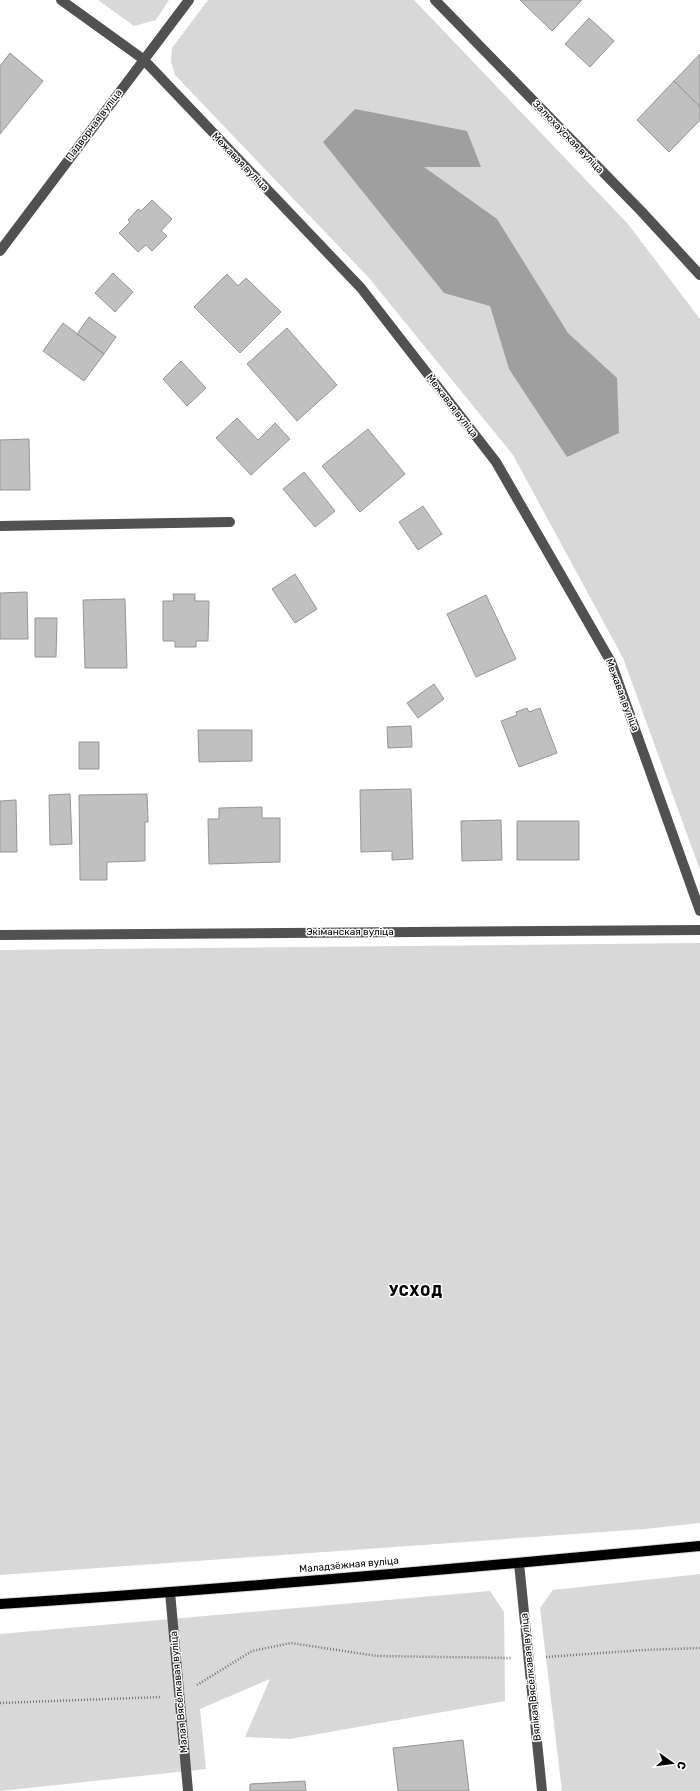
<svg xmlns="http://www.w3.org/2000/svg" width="700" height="1791" viewBox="0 0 700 1791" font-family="Rubik,sans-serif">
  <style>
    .green { fill: #d8d8d8 }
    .water { fill: #9f9f9f }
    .building { fill: #c0c0c0; stroke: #959595 }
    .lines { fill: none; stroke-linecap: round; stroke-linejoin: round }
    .major-casing { stroke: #dbdbdb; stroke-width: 12 }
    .path { stroke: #737373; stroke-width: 2.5; stroke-dasharray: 1 2; stroke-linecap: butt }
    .minor { stroke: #515151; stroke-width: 10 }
    .major { stroke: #000; stroke-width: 10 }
    .labels { text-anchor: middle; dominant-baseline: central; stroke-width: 3; stroke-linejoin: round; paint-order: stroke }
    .street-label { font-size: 10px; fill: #000; stroke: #fff }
    .district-label { font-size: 14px; font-weight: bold; letter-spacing: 1px; fill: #000; stroke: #fff }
  </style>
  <rect width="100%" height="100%" fill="#fff"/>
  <path class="green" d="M 98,0 L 169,0 L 156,20 L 134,26 Z
    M 208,0 L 414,0 L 628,224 L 700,319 L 700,870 L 623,658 L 513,455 L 369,278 L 175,75 L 171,62 L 172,48 Z
    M 700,943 L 700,1523 L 645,1529 L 0,1575 L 0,950 Z
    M 700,1574 L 700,1791 L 562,1791 L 540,1608 L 553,1590 Z
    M 490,1591 L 504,1612 L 505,1701 L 290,1739 L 245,1737 L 270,1679 L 200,1709 L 206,1769 L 0,1791 L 0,1634 Z"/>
  <path class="water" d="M 355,109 L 467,131 L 481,167 L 424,167 L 497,219 L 568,333 L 617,378 L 619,433 L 567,457 L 509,369 L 490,306 L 444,293 L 323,142 Z"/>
  <path class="building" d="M 520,0 L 582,0 L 552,31 Z
    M 589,18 L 614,41 L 590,67 L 565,44 Z
    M 10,53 L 43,81 L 0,134 L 0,66 Z
    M 700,54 L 700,107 L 674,81 Z
    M 674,81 L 700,107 L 700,120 L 669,152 L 637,120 Z
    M 152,200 L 172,219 L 161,231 L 167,236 L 152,251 L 146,245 L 138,252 L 119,233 L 130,222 L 128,220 L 138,209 L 141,211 Z
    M 113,273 L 133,292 L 115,312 L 95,293 Z
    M 227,274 L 238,286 L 246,278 L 281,312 L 240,353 L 194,307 Z
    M 89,317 L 116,337 L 104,354 L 77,334 Z
    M 63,323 L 104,354 L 84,381 L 43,351 Z
    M 287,328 L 337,385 L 297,421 L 247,364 Z
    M 181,361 L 206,388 L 187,406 L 163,379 Z
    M 237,418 L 258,440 L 275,423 L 290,439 L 251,475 L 216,438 Z
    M 368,429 L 405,474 L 360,512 L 322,466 Z
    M 29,439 L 30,490 L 0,490 L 0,440 Z
    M 304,472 L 335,511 L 315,527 L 283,489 Z
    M 423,506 L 442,534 L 418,550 L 399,522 Z
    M 295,574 L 317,609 L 295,623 L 272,589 Z
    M 27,592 L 28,639 L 0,639 L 0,593 Z
    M 173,594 L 195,594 L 195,601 L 209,601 L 208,641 L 196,641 L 196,647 L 175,647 L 175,641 L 163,641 L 163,601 L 174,601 Z
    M 486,595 L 516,659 L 476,677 L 447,614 Z
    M 125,599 L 127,668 L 85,668 L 83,600 Z
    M 35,618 L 57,618 L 56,657 L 35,657 Z
    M 434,684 L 444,699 L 418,718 L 407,703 Z
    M 527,708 L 529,712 L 540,708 L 557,753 L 519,767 L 501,721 L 517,715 L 516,712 Z
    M 411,726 L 412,747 L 388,748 L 387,727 Z
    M 198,730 L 252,730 L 252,761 L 199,762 Z
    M 79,742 L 99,742 L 99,769 L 79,769 Z
    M 411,789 L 413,859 L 392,860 L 392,851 L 361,852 L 360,790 Z
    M 70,794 L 72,844 L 50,845 L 49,795 Z
    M 147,794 L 148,822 L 145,822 L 145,861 L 107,862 L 107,880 L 80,880 L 79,795 Z
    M 16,800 L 17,852 L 0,852 L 0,801 Z
    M 262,807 L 262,818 L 280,818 L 280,862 L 209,864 L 208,819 L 219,819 L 219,808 Z
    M 501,820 L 502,860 L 462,861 L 461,821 Z
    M 517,821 L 579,821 L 579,860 L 517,860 Z
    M 463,1740 L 469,1791 L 398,1791 L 393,1748 Z
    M 305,1781 L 306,1791 L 250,1791 L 250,1784 Z"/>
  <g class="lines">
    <g class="major-casing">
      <path id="major" d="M 0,1604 C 234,1589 467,1568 700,1546"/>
    </g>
    <path class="path" d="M 546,1657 L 643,1650 L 700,1648
      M 197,1685 L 252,1651 L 291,1643 L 377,1656 L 511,1658
      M 0,1703 L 161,1697"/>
    <path class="minor" d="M 61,0 L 143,59 L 361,288 L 496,462 L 611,662 L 700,911
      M 435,0 L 642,212 L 700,275
      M 0,251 L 189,0
      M 0,526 L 230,522
      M 0,935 L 700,930
      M 519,1563 L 542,1791
      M 170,1592 L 188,1791"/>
    <use href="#major" class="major"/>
  </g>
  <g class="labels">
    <g class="street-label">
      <text transform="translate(94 125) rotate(-53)">Падворная вуліца</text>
      <text transform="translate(568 137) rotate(46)">Залюхаўская вуліца</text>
      <text transform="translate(240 162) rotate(46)">Межавая вуліца</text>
      <text transform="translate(452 406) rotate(52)">Межавая вуліца</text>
      <text transform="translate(622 695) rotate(69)">Межавая вуліца</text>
      <text x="350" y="932">Экіманская вуліца</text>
      <text transform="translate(349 1565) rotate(-5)">Маладзёжная вуліца</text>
      <text transform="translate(531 1677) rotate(-96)">Вялікая Вясёлкавая вуліца</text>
      <text transform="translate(179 1692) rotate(-95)">Малая Вясёлкавая вуліца</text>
    </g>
    <g class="district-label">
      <text x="416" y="1291">УСХОД</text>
    </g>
  </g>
  <g transform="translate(672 1763) rotate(104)" stroke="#ffffff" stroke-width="3" paint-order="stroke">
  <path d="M0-3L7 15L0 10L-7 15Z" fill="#000000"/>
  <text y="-6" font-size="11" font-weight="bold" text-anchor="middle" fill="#000000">С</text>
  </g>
</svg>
